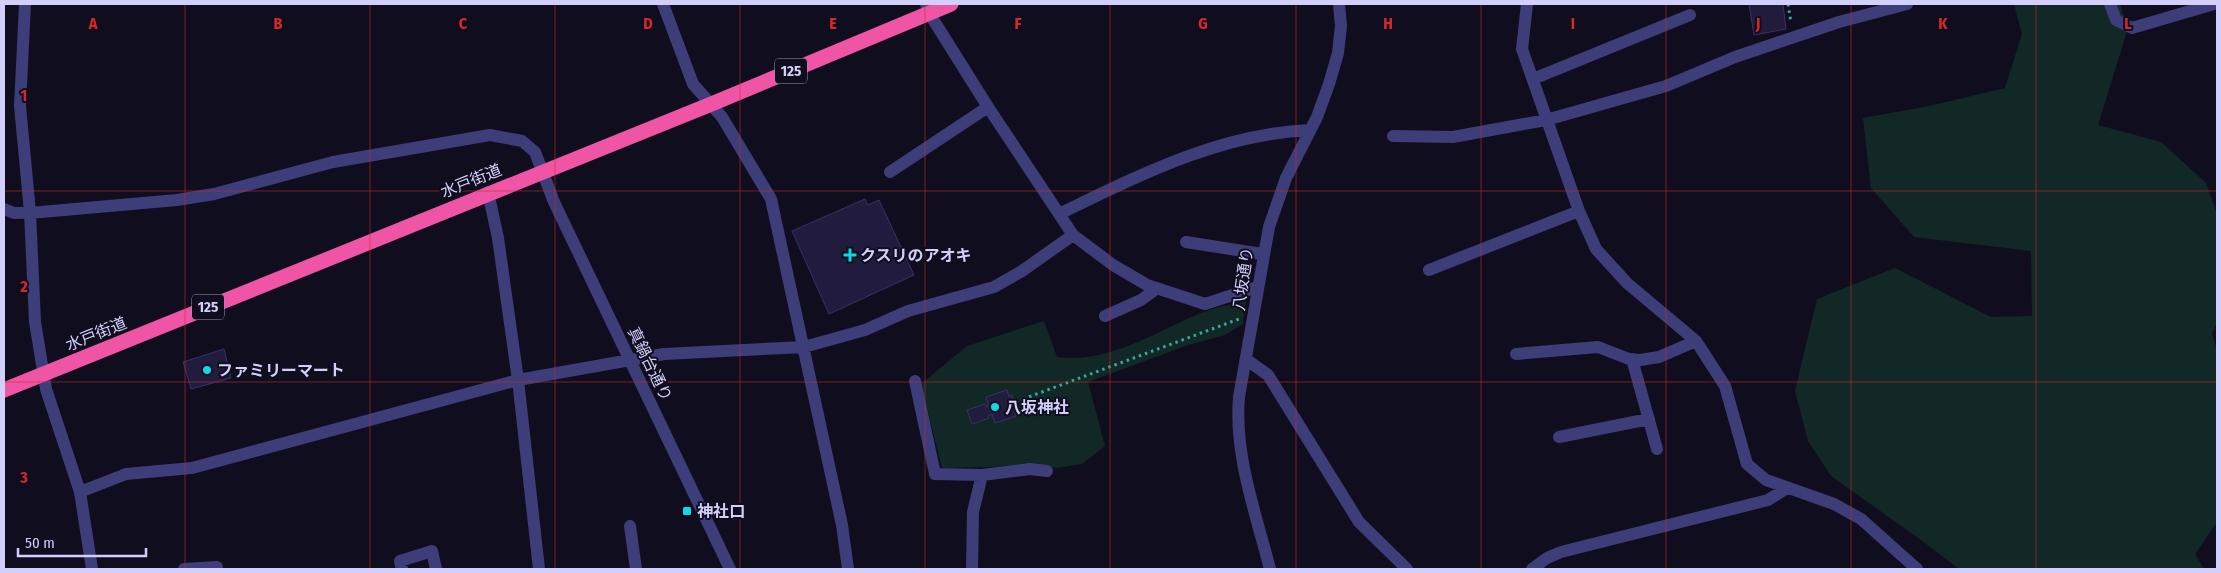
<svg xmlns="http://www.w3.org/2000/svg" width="2221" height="573" viewBox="0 0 2221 573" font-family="'Fira Sans Condensed','Noto Sans JP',sans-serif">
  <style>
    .green { fill: #122826 }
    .building { fill: #211c3e; stroke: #393068 }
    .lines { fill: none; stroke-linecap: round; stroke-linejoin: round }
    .path { stroke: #38a79c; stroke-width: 3; stroke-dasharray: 2.5 4; stroke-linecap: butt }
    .minor { stroke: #3d3d79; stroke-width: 12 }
    .highway { stroke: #f055a5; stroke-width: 15 }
    .grid { fill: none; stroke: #d62828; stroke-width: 1; stroke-opacity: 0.55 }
    .poi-dot { fill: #13d6e3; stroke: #100e1e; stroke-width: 2 }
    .labels { text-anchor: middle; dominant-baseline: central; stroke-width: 4; stroke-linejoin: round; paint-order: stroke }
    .shield { fill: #100e1e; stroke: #9895b9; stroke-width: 1 }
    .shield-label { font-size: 15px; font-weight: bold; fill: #d3cffb }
    .street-label { font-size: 16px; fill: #d3cffb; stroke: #100e1e }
    .poi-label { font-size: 16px; font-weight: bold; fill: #d3cffb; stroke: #100e1e; text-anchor: start }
    .grid-label { font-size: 16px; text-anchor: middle; font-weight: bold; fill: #d62828; stroke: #100e1e; stroke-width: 4; stroke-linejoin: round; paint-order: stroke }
  </style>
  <rect width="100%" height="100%" fill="#100e1e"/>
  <path class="green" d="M 2014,4 L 2120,4 L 2128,28 L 2098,125 L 2161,142 L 2206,183 L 2217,214 L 2217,323 L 2212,334 L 2217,350 L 2217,522 L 2195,554 L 2204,569 L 1959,569 L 1921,540 L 1831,476 L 1808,441 L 1795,391 L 1817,299 L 1895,268 L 1991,317 L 2032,316 L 2031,251 L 1914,237 L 1871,188 L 1863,118 L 1929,106 L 2005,88 L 2022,34 Z
    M 1246,301 L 1243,324 L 1225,335 L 1188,345 L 1088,382 L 1105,446 L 1082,464 L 1056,468 L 1026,464 L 990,467 L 942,468 L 921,384 L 967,346 L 1044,321 L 1057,357 C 1109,364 1155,332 1201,313 C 1215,307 1231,305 1246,301 Z"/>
  <path class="building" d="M 1749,4 L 1783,4 L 1786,29 L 1754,35 Z
    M 865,199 L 868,205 L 879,200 L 914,275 L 829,314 L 792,231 Z
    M 224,349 L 231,378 L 191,389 L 183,362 Z
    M 1007,390 L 1009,397 L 1012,395 L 1016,416 L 995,423 L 992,414 L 988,416 L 989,418 L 972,424 L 967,410 L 985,404 L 986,407 L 989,406 L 986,397 Z"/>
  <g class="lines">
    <path class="path" d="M 1788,4 L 1791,23
      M 1023,399 L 1239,319"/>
    <path class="minor" d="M 25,4 L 20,106 L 30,212 L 35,322 L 46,389 L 80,492 L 92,569
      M 663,4 L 693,84 L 722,117 L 771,199 L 842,525 L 848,569
      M 926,4 L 929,13 L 988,107 L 1073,235 L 1113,265 L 1147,285 L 1205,304 L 1257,287
      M 1527,4 L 1522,49 L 1579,211 L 1596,249 L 1627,283 L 1696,341 L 1725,386 L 1747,464 L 1766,480 L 1834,504 L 1861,519 L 1917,569
      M 2110,4 L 2116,20 L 2132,28 L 2214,4
      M 1533,79 L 1690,15
      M 1393,136 L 1453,137 L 1546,120 L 1666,86 L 1735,57 L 1839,22 L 1907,4
      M 890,172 L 988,107
      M 488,192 L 498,238 L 518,380 L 539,569
      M 4,209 L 14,213 L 41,212 L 177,200 L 214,194 L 333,162 L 490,135 L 522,141 L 535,152 L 554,202 L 730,569
      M 1059,214 C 1140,175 1219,134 1310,130
      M 1186,242 L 1262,254
      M 1429,270 L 1579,211
      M 1105,316 L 1141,300 L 1156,289
      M 1516,354 L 1598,347 L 1629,359 L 1640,360 L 1659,357 L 1696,341
      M 1632,359 L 1657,449
      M 1247,360 L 1268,375 L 1359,522 L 1407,569
      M 915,381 L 935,474 L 982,475 L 973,512 L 972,569
      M 1559,437 L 1649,419
      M 982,475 L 1030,469 L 1047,471
      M 80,492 L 126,474 L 192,468 L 518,380 L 664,354 L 804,347 L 865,330 L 908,311 L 994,287 L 1022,271 L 1073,235
      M 630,526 L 636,569
      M 184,569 L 217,567 L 217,569
      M 402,569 L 400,561 L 432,551 L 436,569
      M 1270,569 C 1256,514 1234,455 1239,397 L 1269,227 L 1286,178 L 1317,117 L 1329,84 L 1338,53 L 1341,26 L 1339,4
      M 1532,569 L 1547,558 L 1561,552 L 1768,500 L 1787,488"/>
    <path class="highway" d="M 4,390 L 709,105 L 951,4"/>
  </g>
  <path class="grid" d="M 185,4 L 185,569M 370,4 L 370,569M 555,4 L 555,569M 740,4 L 740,569M 925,4 L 925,569M 1110,4 L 1110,569M 1296,4 L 1296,569M 1481,4 L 1481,569M 1666,4 L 1666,569M 1851,4 L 1851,569M 2036,4 L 2036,569M 4,191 L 2217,191M 4,382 L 2217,382"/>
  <g class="poi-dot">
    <path d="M847.5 247.5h5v5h5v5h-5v5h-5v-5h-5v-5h5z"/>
    <circle cx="207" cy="370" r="5"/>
    <circle cx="995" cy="407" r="5"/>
    <rect x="682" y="506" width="10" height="10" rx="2.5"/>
  </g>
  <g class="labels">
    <g class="shield">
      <rect x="775" y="58.5" width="32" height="25" rx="4"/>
      <rect x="192" y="294.5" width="32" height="25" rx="4"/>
    </g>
    <g class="shield-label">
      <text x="791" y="71">125</text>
      <text x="208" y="307">125</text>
    </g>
    <g class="street-label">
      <text transform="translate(471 181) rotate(-22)">水戸街道</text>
      <text transform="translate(1243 279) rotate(-82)">八坂通り</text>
      <text transform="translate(96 334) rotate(-22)">水戸街道</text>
      <text transform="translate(650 364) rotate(64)">真鍋台通り</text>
    </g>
    <g class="poi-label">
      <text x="860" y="255">クスリのアオキ</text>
      <text x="217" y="370">ファミリーマート</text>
      <text x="1005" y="407">八坂神社</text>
      <text x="697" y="511">神社口</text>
    </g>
  </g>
  <g class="grid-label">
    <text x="93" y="29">A</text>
    <text x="278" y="29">B</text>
    <text x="463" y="29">C</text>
    <text x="648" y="29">D</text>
    <text x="833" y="29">E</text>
    <text x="1018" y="29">F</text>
    <text x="1203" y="29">G</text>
    <text x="1388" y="29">H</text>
    <text x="1573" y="29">I</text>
    <text x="1758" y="29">J</text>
    <text x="1943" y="29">K</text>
    <text x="2128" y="29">L</text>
    <text x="24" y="101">1</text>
    <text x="24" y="292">2</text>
    <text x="24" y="483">3</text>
  </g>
  <rect width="2221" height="573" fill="none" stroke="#d3cffb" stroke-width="10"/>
  <path d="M18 548v8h128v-8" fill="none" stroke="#d3cffb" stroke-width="2.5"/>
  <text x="25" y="548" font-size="15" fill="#d3cffb" stroke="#100e1e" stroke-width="4" paint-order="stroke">50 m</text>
</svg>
